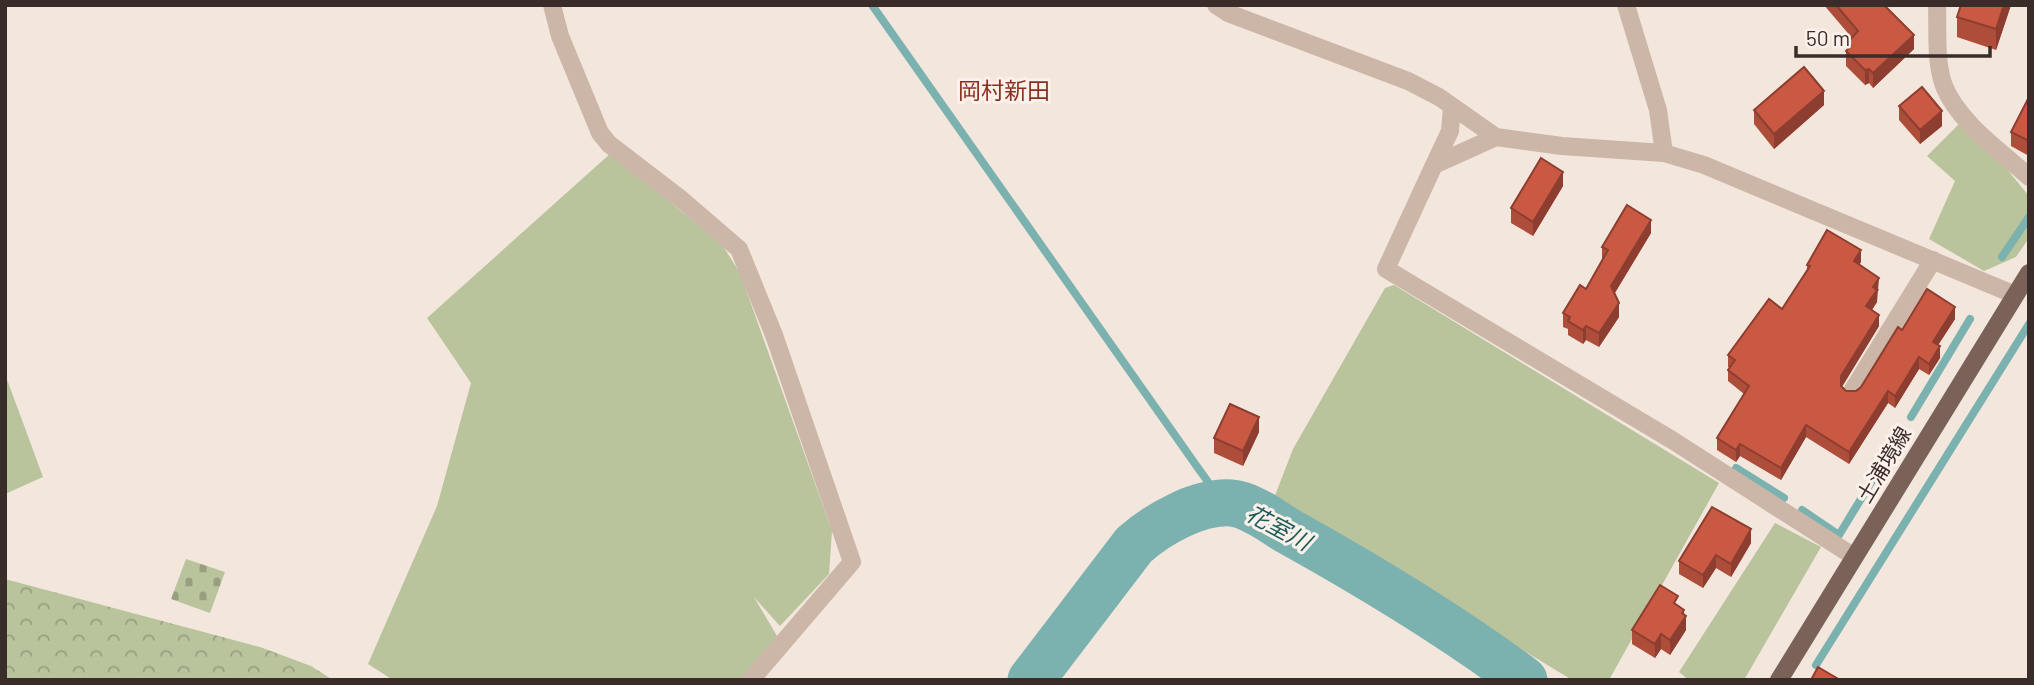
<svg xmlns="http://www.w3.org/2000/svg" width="2034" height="685" viewBox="0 0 2034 685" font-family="Barlow,'Noto Sans JP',sans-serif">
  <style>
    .green { fill: #b9c39c }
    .forest { fill: url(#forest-crowns) }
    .cemetery { fill: url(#cemetery-stones) }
    .water { fill: #7bb2af }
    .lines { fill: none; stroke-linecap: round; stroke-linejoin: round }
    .stream { stroke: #7bb2af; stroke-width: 8 }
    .river { stroke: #7bb2af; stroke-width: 47 }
    .minor { stroke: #ccb6a8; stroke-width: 18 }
    .major { stroke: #7b6259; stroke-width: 18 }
    .wall { fill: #ae4d3a }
    .shaded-wall { fill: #8d3e30 }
    .building { fill: #ca5944; stroke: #8d3e30; stroke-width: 2 }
    .labels { text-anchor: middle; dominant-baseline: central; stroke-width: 6; stroke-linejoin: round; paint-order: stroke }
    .street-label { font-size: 21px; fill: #392c29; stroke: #fbf1ea }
    .neighbourhood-label { font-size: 23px; fill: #8b2f1e; stroke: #fbf1ea }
    .water-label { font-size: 23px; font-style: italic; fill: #1c5c5b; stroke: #fbf1ea }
  </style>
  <defs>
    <pattern id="forest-crowns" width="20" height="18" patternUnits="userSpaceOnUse" patternTransform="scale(1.75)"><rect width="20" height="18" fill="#b9c39c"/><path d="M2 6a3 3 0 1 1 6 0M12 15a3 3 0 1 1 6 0" fill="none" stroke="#979f7f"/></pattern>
    <pattern id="cemetery-stones" width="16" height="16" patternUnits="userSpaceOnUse" patternTransform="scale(1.75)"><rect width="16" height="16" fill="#b9c39c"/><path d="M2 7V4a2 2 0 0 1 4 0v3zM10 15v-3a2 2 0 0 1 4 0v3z" fill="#979f7f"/></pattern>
  </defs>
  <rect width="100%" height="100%" fill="#f3e7dd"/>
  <path class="green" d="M 1959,124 L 1992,151 L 2029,196 L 2029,238 L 2016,257 L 1984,271 L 1929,239 L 1955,181 L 1927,156 Z
    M 611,153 L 723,246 L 740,273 L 832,531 L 829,574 L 780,626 L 754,597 L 777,636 L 745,680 L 393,680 L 368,664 L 437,506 L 471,383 L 427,318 Z
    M 1394,285 L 1719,483 L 1609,680 L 1572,680 L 1411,582 L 1341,535 L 1274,498 L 1293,449 L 1385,288 Z
    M 5,374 L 43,477 L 5,494 Z
    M 1775,523 L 1821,547 L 1744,680 L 1689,680 L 1679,672 Z"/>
  <path class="forest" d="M 5,579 L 260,647 L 311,666 L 333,680 L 5,680 Z"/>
  <path class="cemetery" d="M 186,559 L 225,572 L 210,613 L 171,599 Z"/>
  <path class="water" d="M 1114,556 L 1125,566 L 1040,680 L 1021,680 Z"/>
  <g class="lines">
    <path class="stream" d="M 872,5 L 1198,468 L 1211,486 L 1232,503
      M 2002,257 L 2029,217
      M 1911,417 L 1970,319
      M 1736,468 L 1784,498
      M 1802,510 L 1839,535 L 1892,448
      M 1816,665 L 2029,324"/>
    <path class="river" d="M 1031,680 L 1134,545 C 1158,524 1198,501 1231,503 C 1250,504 1273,522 1288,531 C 1369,576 1450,625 1524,680"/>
    <path class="minor" d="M 552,5 L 560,36 L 600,133 L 609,144 L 682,200 L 739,249 L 774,335 L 852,562 L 751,680
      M 1216,5 L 1228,13 L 1408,81 L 1439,97 L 1496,137 L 1562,146 L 1664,153 L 1704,165 L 2013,294
      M 1626,5 L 1658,110 L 1664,153
      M 1937,5 C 1938,32 1935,61 1944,86 C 1959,123 2001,151 2029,177
      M 1496,137 L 1434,165 L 1386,269 L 1672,440 L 1853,556
      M 1434,165 L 1450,131 L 1452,107
      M 1851,393 L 1933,260"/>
    <path class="major" d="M 1779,680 L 2029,273"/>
  </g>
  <path class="wall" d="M 1824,5 L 1884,5 L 1914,49 L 1873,88 L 1869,83 L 1865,85 L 1846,66 L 1846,51 L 1849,49 L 1849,41 L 1852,38 Z
    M 2011,5 L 1996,50 L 1957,37 L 1957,17 Z
    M 2029,97 L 2029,156 L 2011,146 L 2011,132 Z
    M 1824,105 L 1774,149 L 1754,124 L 1754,110 Z
    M 1899,106 L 1942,126 L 1920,144 L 1899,120 Z
    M 1563,186 L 1533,236 L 1511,223 L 1511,208 Z
    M 1651,233 L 1615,293 L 1619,317 L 1599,347 L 1586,340 L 1583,344 L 1568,335 L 1568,329 L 1563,327 L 1563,313 L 1586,289 L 1602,261 L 1602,247 Z
    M 1861,262 L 1859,265 L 1879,290 L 1877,292 L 1877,302 L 1872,310 L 1879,326 L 1842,387 L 1846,391 L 1856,391 L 1861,387 L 1902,330 L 1955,319 L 1938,345 L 1940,358 L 1929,375 L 1919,369 L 1895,408 L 1888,403 L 1849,464 L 1806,437 L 1781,480 L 1740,456 L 1736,462 L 1717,450 L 1717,438 L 1744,394 L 1728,381 L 1728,370 L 1729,367 L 1728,367 L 1728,355 L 1782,309 L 1807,271 L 1807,265 Z
    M 1259,432 L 1243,466 L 1214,453 L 1214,438 Z
    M 1751,543 L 1731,577 L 1716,568 L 1703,588 L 1679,574 L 1679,561 Z
    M 1678,606 L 1684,615 L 1686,630 L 1670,655 L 1661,649 L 1655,658 L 1632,644 L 1632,630 Z"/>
  <path class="shaded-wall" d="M 2004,5 L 2011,5 L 1996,50 L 1996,29 Z
    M 1914,35 L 1914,49 L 1873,88 L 1873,73 Z
    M 1869,69 L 1869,83 L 1865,85 L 1865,70 Z
    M 1824,91 L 1824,105 L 1774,149 L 1774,134 Z
    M 1942,111 L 1942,126 L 1920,144 L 1920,130 Z
    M 1563,172 L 1563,186 L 1533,236 L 1533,222 Z
    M 1651,220 L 1651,233 L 1611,299 L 1611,286 Z
    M 1861,250 L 1861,262 L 1854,273 L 1854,261 Z
    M 1879,278 L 1877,302 L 1866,318 L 1866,306 L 1873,287 Z
    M 1619,303 L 1619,317 L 1599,347 L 1599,333 Z
    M 1955,307 L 1955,319 L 1933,353 L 1933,342 Z
    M 1879,315 L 1879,326 L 1841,388 L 1841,376 Z
    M 1586,326 L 1586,340 L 1583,344 L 1583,330 Z
    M 1940,346 L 1940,358 L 1929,375 L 1929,364 Z
    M 1919,357 L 1919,369 L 1895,408 L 1895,396 Z
    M 1888,391 L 1888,403 L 1849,464 L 1849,452 Z
    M 1259,417 L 1259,432 L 1243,466 L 1243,451 Z
    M 1806,425 L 1806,437 L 1781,480 L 1781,468 Z
    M 1740,444 L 1740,456 L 1736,462 L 1736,450 Z
    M 1751,529 L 1751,543 L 1731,577 L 1731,564 Z
    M 1716,555 L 1716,568 L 1703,588 L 1703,575 Z
    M 1684,610 L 1684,618 L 1686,616 L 1686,630 L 1670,655 L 1670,640 Z
    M 1661,634 L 1661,649 L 1655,658 L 1655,644 Z"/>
  <path class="building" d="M 1836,5 L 1884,5 L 1914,35 L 1873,73 L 1869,69 L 1865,70 L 1846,51 L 1851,46 L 1849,41 L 1858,31 Z
    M 1961,5 L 2004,5 L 1996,29 L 1957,17 Z
    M 1804,67 L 1824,91 L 1774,134 L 1754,110 Z
    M 1922,87 L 1942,111 L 1920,130 L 1899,106 Z
    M 2029,97 L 2029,141 L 2011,132 Z
    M 1541,158 L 1563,172 L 1533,222 L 1511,208 Z
    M 1627,205 L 1651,220 L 1611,286 L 1619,303 L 1599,333 L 1586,326 L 1583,330 L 1568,321 L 1570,317 L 1563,313 L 1580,285 L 1586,289 L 1608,250 L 1602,247 Z
    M 1827,230 L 1861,250 L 1854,261 L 1879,278 L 1873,287 L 1877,290 L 1866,306 L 1879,315 L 1841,376 L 1841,386 L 1846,391 L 1856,391 L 1861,387 L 1898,327 L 1902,330 L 1927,289 L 1955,307 L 1933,342 L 1940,346 L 1929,364 L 1919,357 L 1895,396 L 1888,391 L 1849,452 L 1806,425 L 1781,468 L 1740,444 L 1736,450 L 1717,438 L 1749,386 L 1728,370 L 1735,360 L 1728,355 L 1769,299 L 1782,309 L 1810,266 L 1807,265 Z
    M 1230,404 L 1259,417 L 1243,451 L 1214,438 Z
    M 1712,507 L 1751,529 L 1731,564 L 1716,555 L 1703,575 L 1679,561 Z
    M 1660,585 L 1678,596 L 1674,603 L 1684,610 L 1682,613 L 1686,616 L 1670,640 L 1661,634 L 1655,644 L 1632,630 Z
    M 1818,667 L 1840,680 L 1811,680 Z"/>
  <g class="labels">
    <g class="street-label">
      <text transform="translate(1883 464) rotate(-59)">土浦境線</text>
    </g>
    <g class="neighbourhood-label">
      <text x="1004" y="90">岡村新田</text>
    </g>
    <g class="water-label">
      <text transform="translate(1279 527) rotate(28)">花室川</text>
    </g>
  </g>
  <rect width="2034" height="685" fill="none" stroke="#392c29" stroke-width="14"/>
  <path d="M1796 46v10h194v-10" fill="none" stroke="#392c29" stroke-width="3.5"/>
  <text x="1806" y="46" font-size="21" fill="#392c29" stroke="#fbf1ea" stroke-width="5" paint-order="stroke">50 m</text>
</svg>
